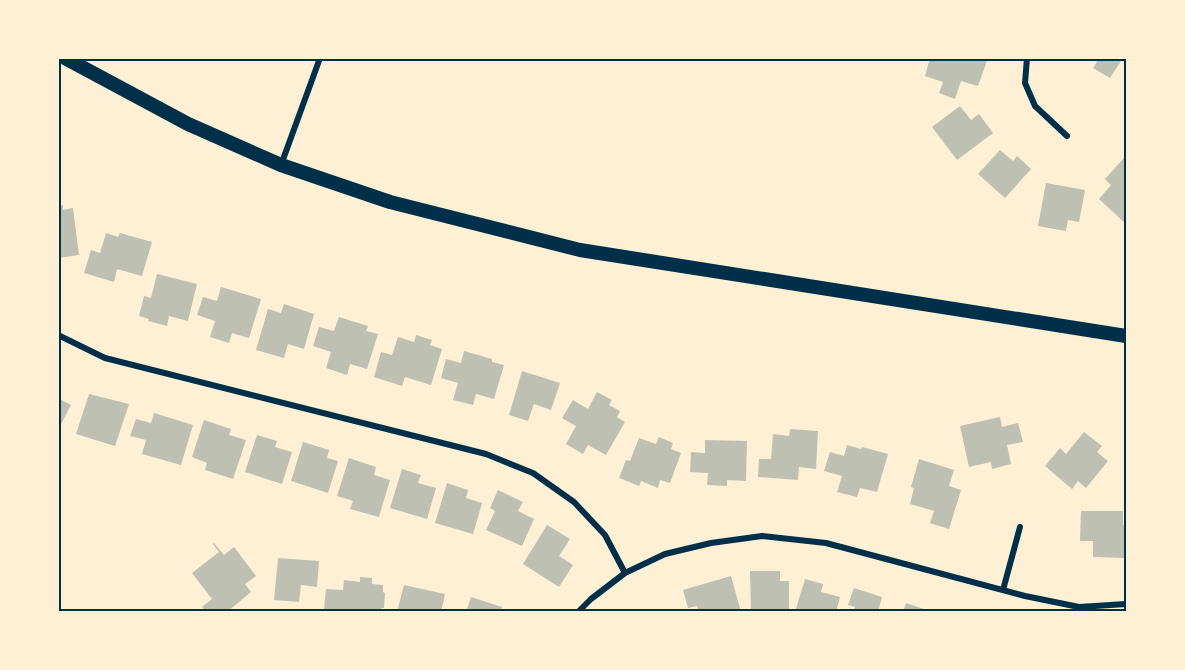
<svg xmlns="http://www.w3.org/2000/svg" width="1185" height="670" viewBox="0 0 1185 670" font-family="'IBM Plex Serif',serif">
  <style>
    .building { fill: #bec0b2 }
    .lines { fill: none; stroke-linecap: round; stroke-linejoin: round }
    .minor { stroke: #003049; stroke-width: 6 }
    .primary { stroke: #003049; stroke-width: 14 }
    .neatline { fill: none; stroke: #003049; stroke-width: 2 }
  </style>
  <rect width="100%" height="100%" fill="#fdf0d5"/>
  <path class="building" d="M 930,58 L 988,58 L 978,86 L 961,81 L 955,99 L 939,93 L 943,82 L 925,76 Z
    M 1092,58 L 1123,58 L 1110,78 L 1093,68 L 1097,62 Z
    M 960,106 L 971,120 L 979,114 L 993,133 L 957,160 L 932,127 Z
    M 1000,150 L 1013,161 L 1017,156 L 1031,169 L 1005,198 L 978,174 Z
    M 1124,158 L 1126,160 L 1126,224 L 1099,199 L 1111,185 L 1105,179 Z
    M 1046,183 L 1085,190 L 1079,222 L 1068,220 L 1066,231 L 1038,226 Z
    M 63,205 L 63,210 L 73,208 L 79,255 L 58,258 L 58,206 Z
    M 106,233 L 118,237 L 120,233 L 152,242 L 142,276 L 117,269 L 114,282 L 84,273 L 91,250 L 100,253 Z
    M 157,274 L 197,284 L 188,321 L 169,316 L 167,326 L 148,321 L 149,319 L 139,316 L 144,296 L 151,298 Z
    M 221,287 L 261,299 L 249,338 L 232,333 L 229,343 L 210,337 L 215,321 L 197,315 L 203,297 L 217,301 Z
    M 284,304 L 314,314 L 304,349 L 288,344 L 284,358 L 256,350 L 268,309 L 281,313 Z
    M 339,317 L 368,326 L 366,331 L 378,334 L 367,369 L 350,364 L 347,375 L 326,368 L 331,352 L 313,346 L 319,327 L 334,331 Z
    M 416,335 L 432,340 L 430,345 L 442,349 L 431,385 L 405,377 L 402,386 L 374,377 L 381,352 L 392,355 L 398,337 L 414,342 Z
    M 464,351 L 492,359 L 492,362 L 504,365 L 494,399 L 476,394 L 473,405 L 453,400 L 458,383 L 441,378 L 446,359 L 461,363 Z
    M 522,371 L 560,383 L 551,410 L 534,404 L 528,421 L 509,415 Z
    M 597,392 L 612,400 L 609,405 L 620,411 L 617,417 L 625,422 L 606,455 L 588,445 L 583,454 L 566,444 L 576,426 L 562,418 L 573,400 L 588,409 Z
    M 89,394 L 129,404 L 115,446 L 76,434 Z
    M 58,398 L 71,405 L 58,430 Z
    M 154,413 L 193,425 L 181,465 L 142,454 L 146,440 L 130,436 L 136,419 L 151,423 Z
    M 1000,417 L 1002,427 L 1018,423 L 1023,442 L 1007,445 L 1011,464 L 992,469 L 991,462 L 969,467 L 960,426 Z
    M 204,420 L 231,429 L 229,435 L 246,440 L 233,479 L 205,470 L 207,463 L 192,457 Z
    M 790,429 L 818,431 L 816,469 L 799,467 L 798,480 L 758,477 L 759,459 L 771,459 L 773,434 L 789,436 Z
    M 1084,432 L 1102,446 L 1097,452 L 1108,461 L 1086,488 L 1078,481 L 1072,489 L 1045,466 L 1060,448 L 1066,454 Z
    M 257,435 L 277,441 L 275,447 L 292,452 L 282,484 L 245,472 Z
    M 659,437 L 673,443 L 671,449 L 681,453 L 670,483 L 660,480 L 658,488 L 641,481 L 639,486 L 619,478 L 626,460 L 630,461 L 639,438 L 656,444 Z
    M 705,440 L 747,441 L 746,481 L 727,480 L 727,486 L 707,485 L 708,473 L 690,472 L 691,452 L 705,453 Z
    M 303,442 L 329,450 L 327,458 L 338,461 L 328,493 L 291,481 Z
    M 847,445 L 861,449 L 862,447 L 888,454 L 877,492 L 860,488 L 857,497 L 837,492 L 842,476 L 824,471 L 830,452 L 844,456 Z
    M 349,458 L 376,467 L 374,475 L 390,480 L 379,517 L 350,509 L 353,501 L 337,496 Z
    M 919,459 L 954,470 L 949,486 L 961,490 L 949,529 L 930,523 L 934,511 L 910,504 L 914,488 L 911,487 Z
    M 402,469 L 421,475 L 418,483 L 436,488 L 427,519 L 390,508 Z
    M 447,483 L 468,490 L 466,498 L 482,503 L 473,534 L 435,523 Z
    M 498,490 L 523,502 L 518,511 L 534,519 L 522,546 L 486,530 L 495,511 L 490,508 Z
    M 1081,511 L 1123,511 L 1123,525 L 1126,525 L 1126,558 L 1093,557 L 1093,541 L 1080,541 Z
    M 547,525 L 570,539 L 559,556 L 573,565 L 559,587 L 523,564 Z
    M 214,543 L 224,555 L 234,547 L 256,576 L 245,584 L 251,592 L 227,612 L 206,612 L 202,607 L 212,599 L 192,573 L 219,552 L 213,544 Z
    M 278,558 L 319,561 L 317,587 L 301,585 L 299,602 L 274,600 Z
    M 750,571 L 780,571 L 780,581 L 789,581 L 789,612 L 751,612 Z
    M 731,576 L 741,612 L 698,612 L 697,606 L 688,608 L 683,590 Z
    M 360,577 L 372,578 L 372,584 L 383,585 L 383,592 L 385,593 L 384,608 L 381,608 L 381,612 L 341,612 L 341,610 L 324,609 L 326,589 L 343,590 L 344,580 L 360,582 Z
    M 805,579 L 823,584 L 821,592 L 840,597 L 836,612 L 795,612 Z
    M 404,585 L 445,594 L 441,612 L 397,612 Z
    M 854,588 L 882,597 L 878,612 L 853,612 L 855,607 L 848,605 Z
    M 471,597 L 502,607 L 501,612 L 466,612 Z
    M 906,603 L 924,609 L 924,612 L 903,612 Z"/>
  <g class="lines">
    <path class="minor" d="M 1027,58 L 1025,83 L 1035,106 L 1067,136
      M 281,165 L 320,58
      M 58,335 L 105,358 L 486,454 L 533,473 L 574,502 L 605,535 L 625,573
      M 1003,590 L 1020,527
      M 578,612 L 591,599 L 625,573 L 665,554 L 711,543 L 762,536 L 826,543 L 1025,596 L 1079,607 L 1126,604"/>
    <path class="primary" d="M 65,58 L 188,124 L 281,165 L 390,202 L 580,250 L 1126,336"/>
  </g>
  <rect width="1185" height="670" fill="none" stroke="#fdf0d5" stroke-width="120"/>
  <rect x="60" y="60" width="1065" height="550" class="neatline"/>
</svg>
